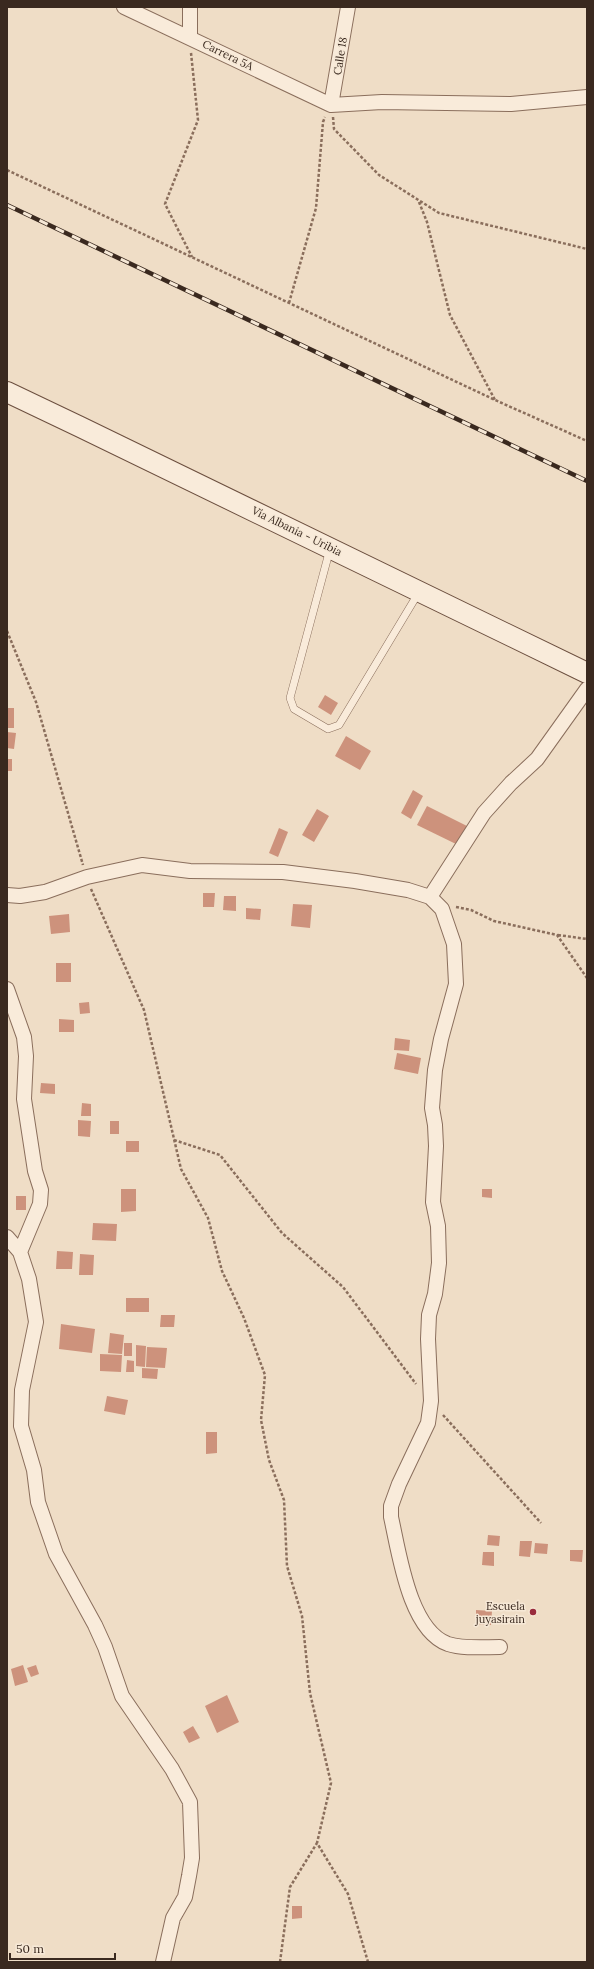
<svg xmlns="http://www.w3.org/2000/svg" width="594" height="1969" viewBox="0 0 594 1969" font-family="Lora,serif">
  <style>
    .building { fill: #cd927c }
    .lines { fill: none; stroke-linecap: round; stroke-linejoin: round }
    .lane-casing { stroke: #8a6e5c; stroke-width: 8 }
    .street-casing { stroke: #8a6e5c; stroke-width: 16 }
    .secondary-casing { stroke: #6c4f3f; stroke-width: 22 }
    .path { stroke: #8a6e5c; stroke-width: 2.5; stroke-dasharray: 3 2; stroke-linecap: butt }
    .lane { stroke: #f9ebda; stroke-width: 7 }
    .street { stroke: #f9ebda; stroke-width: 14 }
    .secondary { stroke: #f9ebda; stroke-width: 20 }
    .rail-casing { stroke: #3a291f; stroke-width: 4.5 }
    .rail { stroke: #f6e8d6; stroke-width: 3; stroke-dasharray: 9; stroke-linecap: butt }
    .poi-dot { fill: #992b3c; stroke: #f6e8d6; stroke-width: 1.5 }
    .labels { text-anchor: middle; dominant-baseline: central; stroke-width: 3; stroke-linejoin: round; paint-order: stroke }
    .street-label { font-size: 11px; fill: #3a291f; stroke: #f6e8d6 }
    .poi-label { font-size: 11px; fill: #3a291f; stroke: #f6e8d6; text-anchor: end }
  </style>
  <rect width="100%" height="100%" fill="#efddc6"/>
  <path class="building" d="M 325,695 L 338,703 L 331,715 L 318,707 Z
    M 7,708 L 14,708 L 14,728 L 7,728 Z
    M 7,732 L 16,733 L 14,749 L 7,748 Z
    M 346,736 L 371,751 L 360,770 L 335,756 Z
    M 7,759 L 12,759 L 12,771 L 7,771 Z
    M 413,790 L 423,796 L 411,819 L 401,813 Z
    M 427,806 L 467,826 L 458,845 L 417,825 Z
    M 317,809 L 329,816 L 314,842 L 302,835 Z
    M 279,828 L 288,832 L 278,857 L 269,853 Z
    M 203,893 L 215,893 L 214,907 L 203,907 Z
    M 224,896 L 236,896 L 236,911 L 223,910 Z
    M 293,904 L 312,905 L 310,928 L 291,926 Z
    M 246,908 L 261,909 L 260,920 L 246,919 Z
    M 69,914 L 70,932 L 51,934 L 49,916 Z
    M 56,963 L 71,963 L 71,982 L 56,982 Z
    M 89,1002 L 90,1013 L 80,1014 L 79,1003 Z
    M 59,1019 L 74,1020 L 74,1032 L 59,1032 Z
    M 395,1038 L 410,1040 L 409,1051 L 394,1050 Z
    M 397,1053 L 421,1058 L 418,1074 L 394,1069 Z
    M 41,1083 L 55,1084 L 55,1094 L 40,1093 Z
    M 82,1103 L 91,1104 L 91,1116 L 81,1116 Z
    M 78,1120 L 91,1121 L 90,1137 L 78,1136 Z
    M 110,1121 L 119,1121 L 119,1134 L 110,1134 Z
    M 126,1141 L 139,1141 L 139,1152 L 126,1152 Z
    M 121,1189 L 136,1189 L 136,1211 L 121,1212 Z
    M 482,1189 L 492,1189 L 492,1198 L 482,1197 Z
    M 16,1196 L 26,1196 L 26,1210 L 16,1210 Z
    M 93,1223 L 117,1224 L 116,1241 L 92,1240 Z
    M 57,1251 L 73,1252 L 72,1269 L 56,1269 Z
    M 80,1254 L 94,1255 L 93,1275 L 79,1275 Z
    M 126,1298 L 149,1298 L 149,1312 L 126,1312 Z
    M 161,1315 L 175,1315 L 174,1327 L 160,1327 Z
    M 61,1324 L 95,1329 L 92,1353 L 59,1349 Z
    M 110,1333 L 124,1335 L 122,1354 L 108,1353 Z
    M 124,1343 L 132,1343 L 132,1356 L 124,1356 Z
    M 136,1345 L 146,1346 L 145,1367 L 136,1366 Z
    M 147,1347 L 167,1348 L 165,1368 L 146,1367 Z
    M 100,1354 L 122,1355 L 121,1372 L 100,1371 Z
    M 127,1360 L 134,1361 L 134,1372 L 126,1372 Z
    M 142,1368 L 158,1369 L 157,1379 L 142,1378 Z
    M 107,1396 L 128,1400 L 125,1415 L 104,1411 Z
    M 206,1432 L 217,1432 L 217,1453 L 206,1454 Z
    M 488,1535 L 500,1536 L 499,1546 L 487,1545 Z
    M 520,1541 L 532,1541 L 530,1557 L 519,1556 Z
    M 535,1543 L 548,1544 L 547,1554 L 534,1553 Z
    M 570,1550 L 583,1550 L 582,1562 L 570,1561 Z
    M 483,1552 L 494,1552 L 494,1566 L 482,1565 Z
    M 476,1610 L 492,1611 L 491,1625 L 476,1624 Z
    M 23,1665 L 28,1682 L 15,1686 L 11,1669 Z
    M 36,1665 L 39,1674 L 31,1677 L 27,1668 Z
    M 227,1695 L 239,1722 L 217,1733 L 205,1706 Z
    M 193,1726 L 200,1738 L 189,1743 L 183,1732 Z
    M 292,1906 L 302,1906 L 302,1918 L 292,1919 Z"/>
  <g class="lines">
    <g class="lane-casing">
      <path id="lane" d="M 330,549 L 290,698 L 294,709 L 328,729 L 339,725 L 419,592"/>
    </g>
    <g class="street-casing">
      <path id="street" d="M 124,7 L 331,105 L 382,102 L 511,104 L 587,97
        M 190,37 L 190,7
        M 331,105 L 348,7
        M 7,895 L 20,896 L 45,892 L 87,877 L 142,865 L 190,871 L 283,872 L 355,881 L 408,890 L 430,897 L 442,909 L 454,944 L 456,984 L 441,1039 L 435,1070 L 432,1108 L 435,1125 L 436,1146 L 433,1202 L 438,1226 L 439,1263 L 435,1294 L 429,1315 L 428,1339 L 431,1401 L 428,1423 L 399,1484 L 391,1506 L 391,1517 C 399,1552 409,1630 448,1644 C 463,1649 484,1647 500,1647
        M 430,897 L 484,813 L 511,783 L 537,759 L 587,689
        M 7,989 L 24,1037 L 26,1056 L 24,1099 L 35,1171 L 41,1190 L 40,1204 L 20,1252
        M 7,1237 L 20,1252 L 29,1279 L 36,1322 L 22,1390 L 21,1426 L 34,1470 L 38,1502 L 56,1554 L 95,1625 L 105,1647 L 122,1696 L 172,1769 L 190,1802 L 192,1858 L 189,1876 L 185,1897 L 173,1918 L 163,1962"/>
    </g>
    <g class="secondary-casing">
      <path id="secondary" d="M 7,392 C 201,484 393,580 587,673"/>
    </g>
    <path class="path" d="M 191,53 L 198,120 L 165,204 L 192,257
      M 333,117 L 334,129 L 379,175 L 439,213 L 587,249
      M 7,170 L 495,400 L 587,441
      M 419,202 L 427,222 L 450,315 L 495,400
      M 289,303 L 316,208 L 323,122 L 325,117
      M 7,631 L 36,702 L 83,865
      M 91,889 L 144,1010 L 181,1169 L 208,1218 L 222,1271 L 244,1318 L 265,1375 L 261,1420 L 269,1460 L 284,1500 L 287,1566 L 302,1616 L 310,1693 L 331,1783 L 317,1843 L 348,1894 L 368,1962
      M 456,907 L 471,910 L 494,921 L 557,935 L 587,978
      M 558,935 L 587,939
      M 174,1140 L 220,1155 L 282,1233 L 343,1287 L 416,1384
      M 443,1415 L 541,1523
      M 280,1962 L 290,1887 L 317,1843"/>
    <use href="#lane" class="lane"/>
    <use href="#street" class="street"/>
    <use href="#secondary" class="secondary"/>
    <g class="rail-casing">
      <path id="rail" d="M 7,205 L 587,481"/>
    </g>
    <use href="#rail" class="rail"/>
  </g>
  <circle class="poi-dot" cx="533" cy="1612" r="4"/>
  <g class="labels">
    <g class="street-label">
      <text transform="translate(228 55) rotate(26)">Carrera 5A</text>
      <text transform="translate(340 56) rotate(-81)">Calle 18</text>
      <text transform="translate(297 531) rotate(26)">Vía Albania - Uribia</text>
    </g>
    <g class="poi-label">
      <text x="525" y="1606">Escuela<tspan x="525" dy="13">juyasirain</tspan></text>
    </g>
  </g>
  <rect width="594" height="1969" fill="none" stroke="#3a291f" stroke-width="16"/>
  <path d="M10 1953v6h105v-6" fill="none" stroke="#3a291f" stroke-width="2"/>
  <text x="16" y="1953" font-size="12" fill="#3a291f" stroke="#f6e8d6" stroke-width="3" paint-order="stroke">50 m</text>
</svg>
